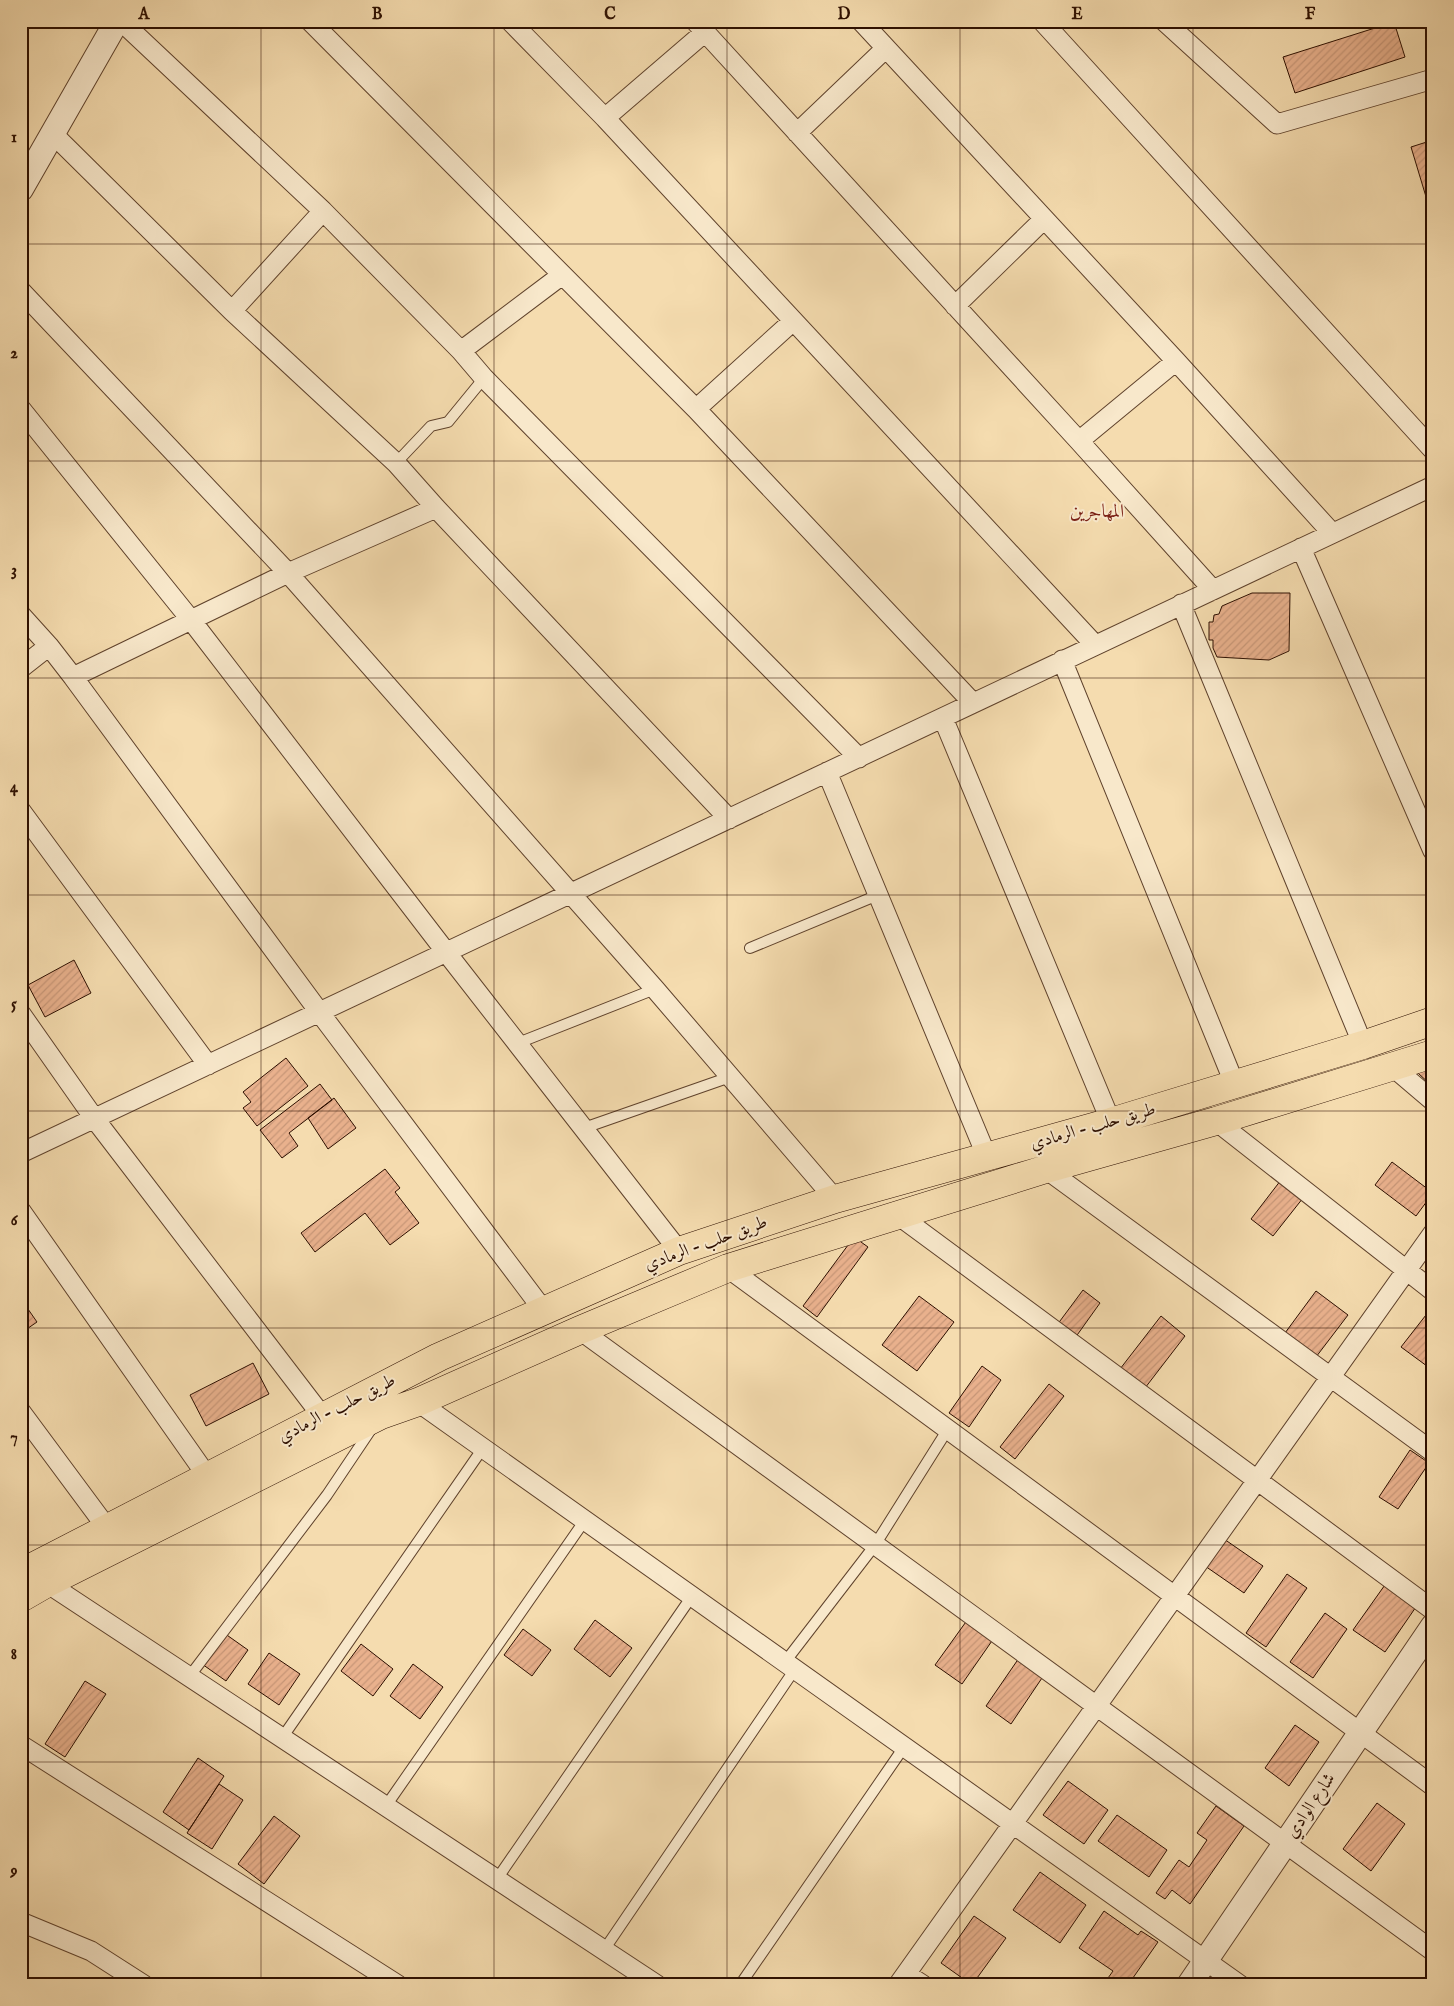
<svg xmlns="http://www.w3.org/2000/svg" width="1454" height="2006" viewBox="0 0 1454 2006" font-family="'IM FELL English',Amiri,serif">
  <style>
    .building { fill: url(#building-hatch); stroke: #2d0f00 }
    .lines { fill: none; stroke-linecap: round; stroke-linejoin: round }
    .service-casing { stroke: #5f422c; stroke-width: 12 }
    .minor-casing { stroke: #5f422c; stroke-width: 21 }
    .tertiary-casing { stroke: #5f422c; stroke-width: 26 }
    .trunk-casing { stroke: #2d0f00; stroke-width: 29 }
    .service { stroke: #f8e8cb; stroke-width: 10 }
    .minor { stroke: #f8e8cb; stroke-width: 19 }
    .tertiary { stroke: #f8e8cb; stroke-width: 24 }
    .trunk { stroke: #f5dcaf; stroke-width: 28 }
    .grid { fill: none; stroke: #2d0f00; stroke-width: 1; stroke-opacity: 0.55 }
    .labels { text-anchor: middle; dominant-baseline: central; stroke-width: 4; stroke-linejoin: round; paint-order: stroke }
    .street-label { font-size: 18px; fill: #2d0f00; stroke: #f8e8cb }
    .neighbourhood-label { font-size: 19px; fill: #7a1f14; stroke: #f8e8cb }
    .neatline { fill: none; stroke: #2d0f00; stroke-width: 2 }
    .grid-label { font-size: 16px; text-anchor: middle; font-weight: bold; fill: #2d0f00 }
  </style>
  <defs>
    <pattern id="building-hatch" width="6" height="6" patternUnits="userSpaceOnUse" patternTransform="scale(1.25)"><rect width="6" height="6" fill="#e9b18d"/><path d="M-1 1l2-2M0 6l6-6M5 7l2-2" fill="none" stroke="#c89778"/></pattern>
  </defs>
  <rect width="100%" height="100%" fill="#f5dcaf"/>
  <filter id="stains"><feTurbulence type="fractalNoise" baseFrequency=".004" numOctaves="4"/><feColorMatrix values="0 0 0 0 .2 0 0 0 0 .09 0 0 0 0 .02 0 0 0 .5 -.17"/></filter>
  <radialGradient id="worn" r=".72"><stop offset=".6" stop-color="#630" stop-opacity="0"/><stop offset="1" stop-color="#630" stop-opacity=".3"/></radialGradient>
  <path class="building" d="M 1394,22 L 1405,57 L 1295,93 L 1283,57 Z
    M 1433,140 L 1433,220 L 1411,147 Z
    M 1252,593 L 1290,593 L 1289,651 L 1269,660 L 1217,657 L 1213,648 L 1213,640 L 1209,640 L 1209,622 L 1213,622 L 1214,615 L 1219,614 L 1222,606 Z
    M 74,960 L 91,993 L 45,1017 L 28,985 Z
    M 286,1058 L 308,1086 L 257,1126 L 243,1108 L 251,1102 L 243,1092 Z
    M 1433,1058 L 1433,1087 L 1418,1073 Z
    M 320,1084 L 332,1100 L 289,1133 L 298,1146 L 282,1158 L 260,1130 Z
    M 334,1098 L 356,1128 L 328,1149 L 308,1118 Z
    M 1392,1162 L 1433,1193 L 1416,1216 L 1375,1185 Z
    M 385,1169 L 400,1188 L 395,1192 L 419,1223 L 390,1245 L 365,1213 L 315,1252 L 301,1233 Z
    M 1281,1180 L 1303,1198 L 1273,1236 L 1251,1219 Z
    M 854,1237 L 868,1247 L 817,1317 L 803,1306 Z
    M 1083,1290 L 1100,1303 L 1075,1338 L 1057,1325 Z
    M 1316,1291 L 1348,1315 L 1316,1357 L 1285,1333 Z
    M 919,1296 L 954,1322 L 917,1371 L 882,1345 Z
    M 21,1299 L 37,1322 L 21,1333 Z
    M 1433,1306 L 1433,1367 L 1431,1369 L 1401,1347 Z
    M 1161,1316 L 1185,1336 L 1145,1388 L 1120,1369 Z
    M 253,1363 L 269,1394 L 206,1426 L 190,1395 Z
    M 982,1366 L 1001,1380 L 969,1427 L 949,1413 Z
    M 1049,1384 L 1064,1396 L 1015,1459 L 1000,1447 Z
    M 1410,1450 L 1429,1463 L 1398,1509 L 1379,1497 Z
    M 1224,1539 L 1263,1566 L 1244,1593 L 1205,1566 Z
    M 1287,1574 L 1307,1588 L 1266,1647 L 1246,1633 Z
    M 1387,1582 L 1418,1604 L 1385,1652 L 1353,1630 Z
    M 1325,1613 L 1347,1629 L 1313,1678 L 1290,1662 Z
    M 968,1619 L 994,1638 L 962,1684 L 935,1665 Z
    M 595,1620 L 632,1648 L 610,1677 L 574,1649 Z
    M 523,1629 L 551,1650 L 532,1676 L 504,1655 Z
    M 224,1633 L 248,1650 L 226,1681 L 202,1664 Z
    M 361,1644 L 393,1669 L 373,1696 L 341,1671 Z
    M 269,1653 L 300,1674 L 279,1705 L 248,1684 Z
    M 1019,1658 L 1044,1675 L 1011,1724 L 986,1706 Z
    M 413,1664 L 443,1687 L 420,1719 L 390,1696 Z
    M 85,1681 L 106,1694 L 65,1757 L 45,1744 Z
    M 1295,1725 L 1319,1742 L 1289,1786 L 1265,1768 Z
    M 198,1758 L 224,1776 L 189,1830 L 163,1812 Z
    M 1068,1781 L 1108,1810 L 1084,1844 L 1043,1815 Z
    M 219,1784 L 243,1800 L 212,1849 L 187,1833 Z
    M 1377,1803 L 1405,1824 L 1371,1871 L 1343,1849 Z
    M 1216,1806 L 1244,1826 L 1190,1904 L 1172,1890 L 1165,1899 L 1156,1893 L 1179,1860 L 1189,1867 L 1207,1840 L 1197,1833 Z
    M 1117,1815 L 1167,1850 L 1149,1877 L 1098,1841 Z
    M 274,1816 L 300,1836 L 264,1884 L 238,1864 Z
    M 1040,1872 L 1086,1905 L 1060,1943 L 1013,1910 Z
    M 1104,1911 L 1138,1935 L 1141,1931 L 1158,1942 L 1128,1985 L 1103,1985 L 1113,1971 L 1079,1948 Z
    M 974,1916 L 1006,1938 L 972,1985 L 941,1963 Z"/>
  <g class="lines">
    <g class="service-casing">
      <path id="service" d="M 396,463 L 431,426 L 448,422 L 484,378
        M 750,948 L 878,895
        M 518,1043 L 655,989
        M 584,1128 L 730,1077
        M 785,1662 L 875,1545 L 948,1429
        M 189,1677 L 327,1495 L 372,1428
        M 282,1738 L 483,1448
        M 386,1806 L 585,1520
        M 497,1879 L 692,1596
        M 604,1950 L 795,1669
        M 740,1985 L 904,1747"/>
    </g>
    <g class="minor-casing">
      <path id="minor" d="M 121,21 L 323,211 L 461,351 L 484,378 L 859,758
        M 310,21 L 696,409 L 973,703
        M 510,21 L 605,118 L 1095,645
        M 695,21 L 1079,441 L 1213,590
        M 861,21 L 1176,361 L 1332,533
        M 1042,21 L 1433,450
        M 1164,21 L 1277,124 L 1433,79
        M 605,118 L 705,32
        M 797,133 L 886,48
        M 53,134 L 232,311 L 396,463 L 436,508 L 729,819
        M 21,291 L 288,573 L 655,989 L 835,1199
        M 955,306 L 1044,219
        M 232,311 L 323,211
        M 461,351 L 562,275
        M 21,409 L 191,620 L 446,952 L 679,1251
        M 696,409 L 793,321
        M 1079,441 L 1176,361
        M 1301,548 L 1433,851
        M 1181,604 L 1363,1045
        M 21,615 L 49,646 L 73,677 L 320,1013 L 544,1311
        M 1062,660 L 1235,1085
        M 21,668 L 49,646
        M 73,677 L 288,573 L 436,508
        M 943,718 L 1111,1122
        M 827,772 L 987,1157
        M 21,811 L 208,1065
        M 21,1014 L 94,1118 L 322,1416
        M 1393,1067 L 1433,1101
        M 1216,1121 L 1433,1291
        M 21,1153 L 1433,486
        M 1046,1169 L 1433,1452
        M 21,1211 L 207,1476
        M 898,1215 L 1433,1610
        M 728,1268 L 1433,1786
        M 580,1330 L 1433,1951
        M 418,1402 L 1240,1985
        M 21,1412 L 107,1528
        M 47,1583 L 657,1985
        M 21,1745 L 398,1985
        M 21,1922 L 91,1951 L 144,1985
        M 906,1974 L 923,1985
        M 898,1985 L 1433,1233"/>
    </g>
    <g class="tertiary-casing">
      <path id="tertiary" d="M 21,189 L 117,21
        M 1189,1985 L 1433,1626"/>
    </g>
    <g class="trunk-casing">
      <path id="trunk" d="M 21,1573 L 439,1357 L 679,1251 L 835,1199 L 1111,1122 L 1363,1045 L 1433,1021
        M 21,1598 L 47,1583 L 381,1415 L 418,1402 L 580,1330 L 728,1268 L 1046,1169 L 1216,1121 L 1433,1054"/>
    </g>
    <use href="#service" class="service"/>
    <use href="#minor" class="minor"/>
    <use href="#tertiary" class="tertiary"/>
    <use href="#trunk" class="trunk"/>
  </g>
  <path class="grid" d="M 261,21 L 261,1985M 494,21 L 494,1985M 727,21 L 727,1985M 960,21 L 960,1985M 1193,21 L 1193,1985M 21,244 L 1433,244M 21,461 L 1433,461M 21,678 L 1433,678M 21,895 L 1433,895M 21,1111 L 1433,1111M 21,1328 L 1433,1328M 21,1545 L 1433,1545M 21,1762 L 1433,1762"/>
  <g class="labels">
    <g class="street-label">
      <text transform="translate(1093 1127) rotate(-16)">طريق حلب - الرمادي</text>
      <text transform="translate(706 1244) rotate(-20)">طريق حلب - الرمادي</text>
      <text transform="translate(337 1409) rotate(-27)">طريق حلب - الرمادي</text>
      <text transform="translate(1311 1806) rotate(-56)">شارع الوادي</text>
    </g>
    <g class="neighbourhood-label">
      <text x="1097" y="512">المهاجرين</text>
    </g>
  </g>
  <rect width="1454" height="2006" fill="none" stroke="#f5dcaf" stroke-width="55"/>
  <rect x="28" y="28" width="1398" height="1950" class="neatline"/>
  <g class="grid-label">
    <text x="144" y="19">A</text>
    <text x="377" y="19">B</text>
    <text x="610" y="19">C</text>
    <text x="844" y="19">D</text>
    <text x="1077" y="19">E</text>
    <text x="1310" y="19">F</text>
    <text x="14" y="142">1</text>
    <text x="14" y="358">2</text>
    <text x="14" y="575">3</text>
    <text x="14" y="792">4</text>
    <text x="14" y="1009">5</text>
    <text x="14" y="1225">6</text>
    <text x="14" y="1442">7</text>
    <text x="14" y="1659">8</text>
    <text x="14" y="1876">9</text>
  </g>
  <rect width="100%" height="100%" filter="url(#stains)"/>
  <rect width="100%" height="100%" fill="url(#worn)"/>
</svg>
